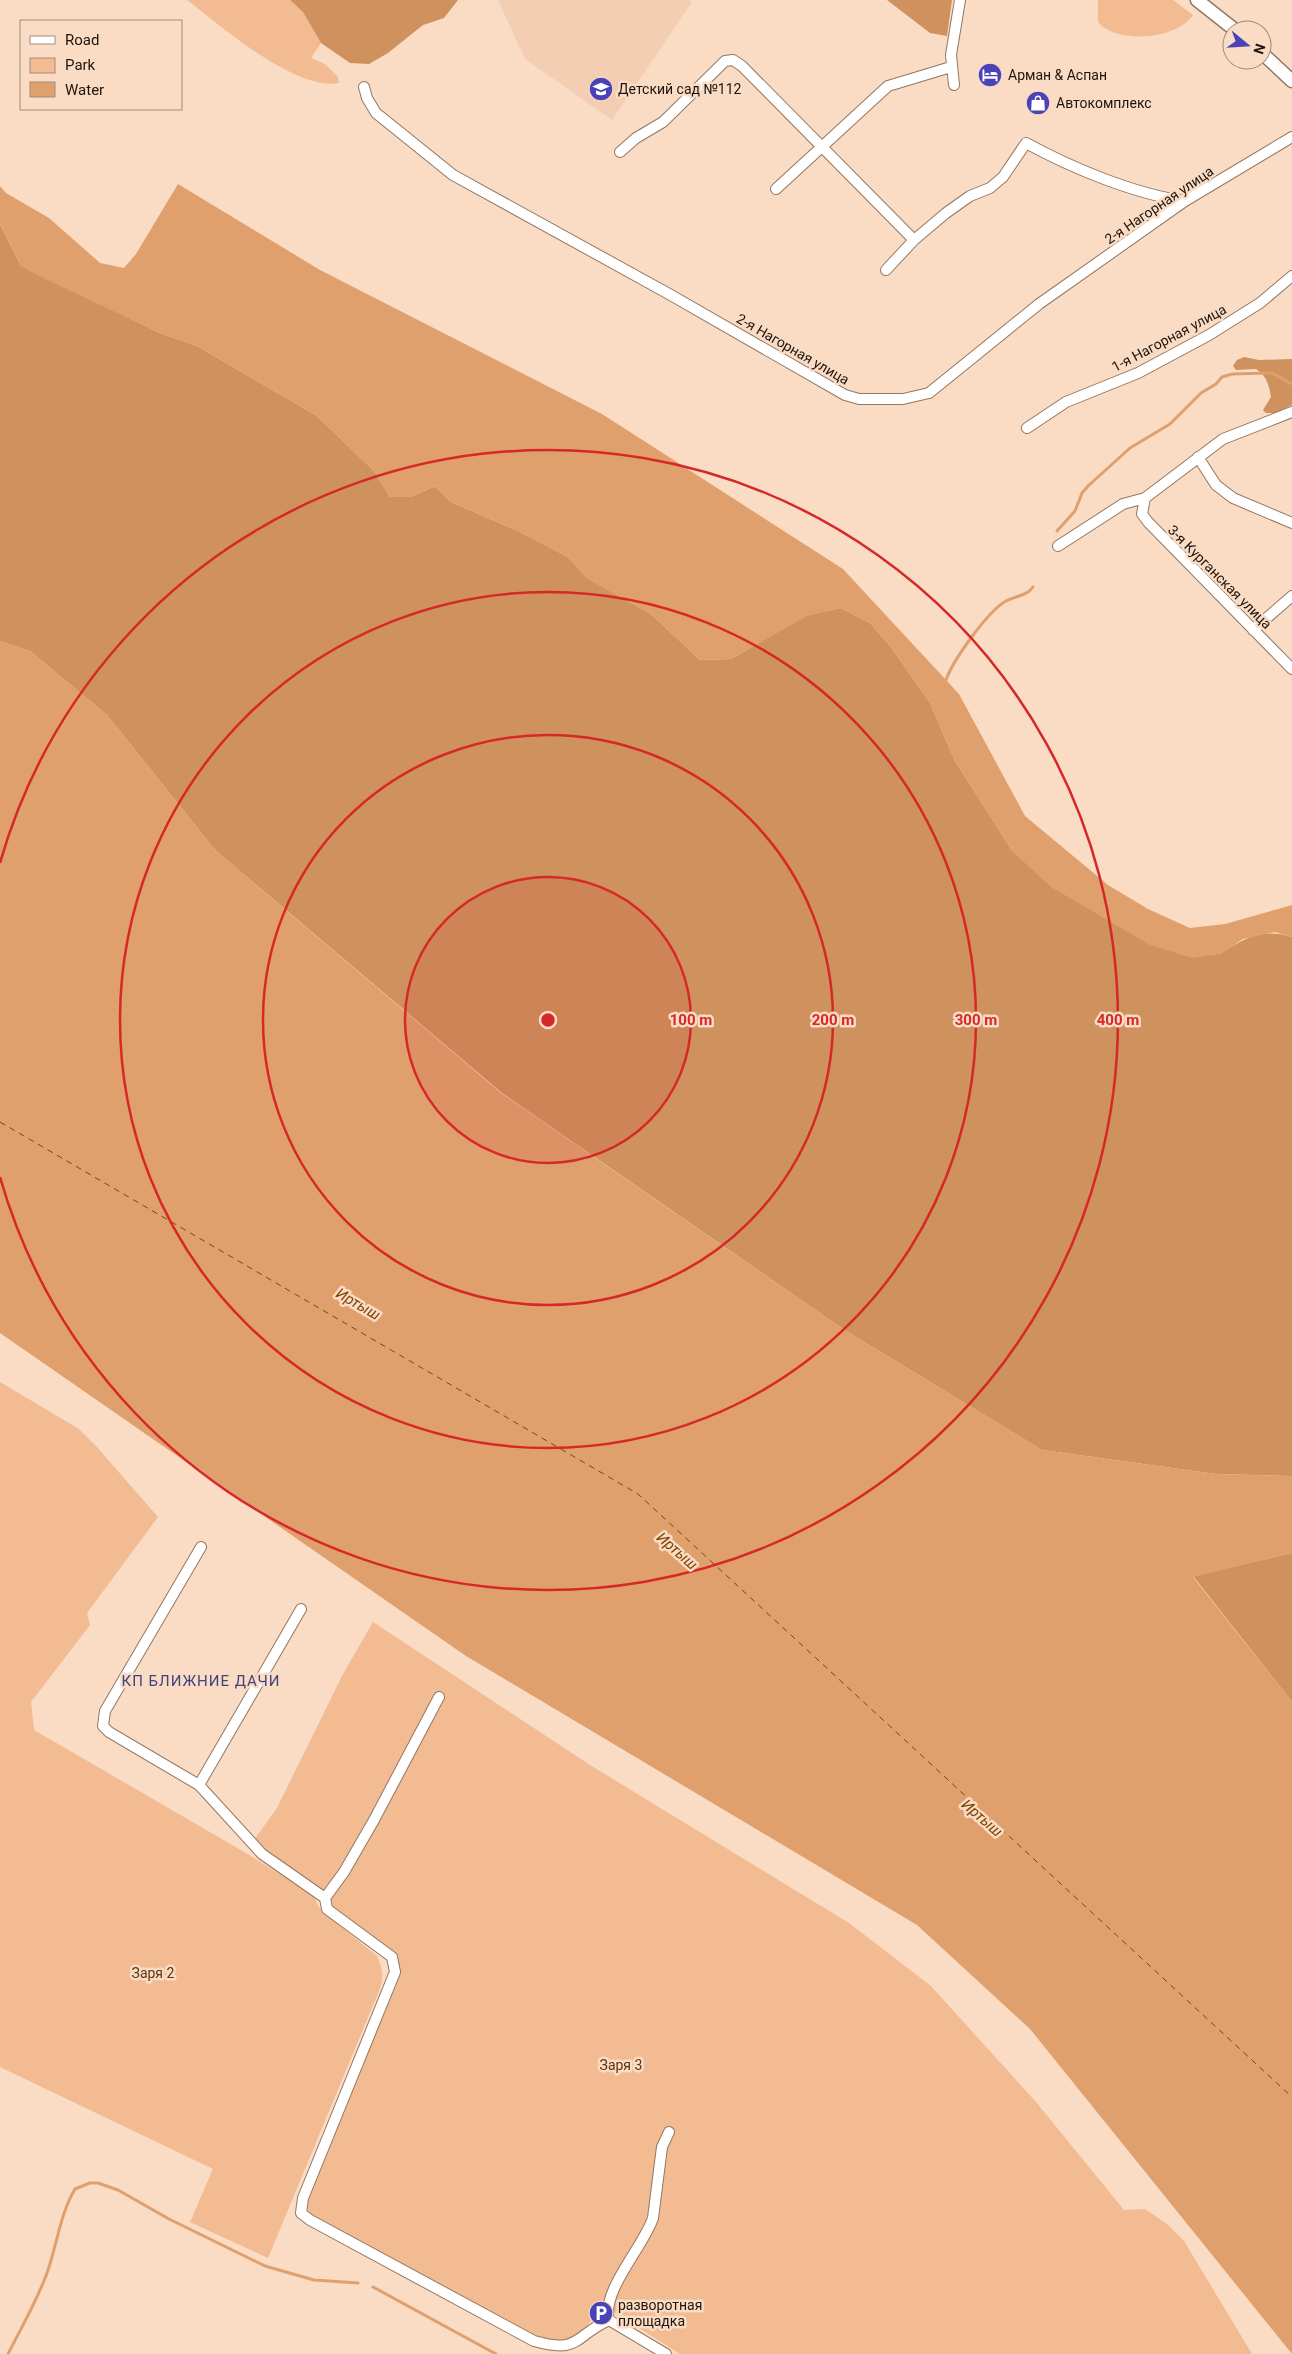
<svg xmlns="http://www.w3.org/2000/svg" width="1292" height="2354" viewBox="0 0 1292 2354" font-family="Roboto,sans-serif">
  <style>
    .built { fill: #f3ceb2 }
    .green { fill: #f2bb91 }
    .forest { fill: #cf915e }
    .water { fill: #e0a06d }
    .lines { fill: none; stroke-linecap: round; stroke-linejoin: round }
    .stream { stroke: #e0a06d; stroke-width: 3 }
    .ferry { stroke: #7f4505; stroke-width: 1; stroke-dasharray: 6 5; stroke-linecap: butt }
    .minor-casing { stroke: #927762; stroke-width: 12 }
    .major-casing { stroke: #927762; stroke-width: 15 }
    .minor { stroke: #fff; stroke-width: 10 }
    .major { stroke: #fff; stroke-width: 12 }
    .ring { fill: none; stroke: #d62828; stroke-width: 2.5 }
    .labels { text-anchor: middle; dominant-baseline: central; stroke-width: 5; stroke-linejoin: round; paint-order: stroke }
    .poi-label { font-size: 14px; fill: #1f140c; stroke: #fadbc4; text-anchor: start }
    .street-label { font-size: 14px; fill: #1f140c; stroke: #fadbc4 }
    .park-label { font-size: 14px; fill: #5e340d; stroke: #fadbc4 }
    .water-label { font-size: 15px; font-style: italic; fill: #7f4505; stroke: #fadbc4 }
    .neighbourhood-label { font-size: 15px; letter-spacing: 1px; fill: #414380; stroke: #fadbc4 }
    .centre { fill: #d62828; stroke: #fadbc4; stroke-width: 2.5 }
    .ring-label { font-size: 15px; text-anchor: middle; font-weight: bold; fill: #d62828; stroke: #fadbc4; stroke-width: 5; stroke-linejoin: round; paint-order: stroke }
  </style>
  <rect width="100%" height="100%" fill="#fadbc4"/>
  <path class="built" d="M 498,0 L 689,0 L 692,2 L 612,120 L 525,59 Z"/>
  <path class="green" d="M 187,0 L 290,0 L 303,12 L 321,43 L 311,58 L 325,64 L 338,77 L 339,83 C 295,91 221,26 187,0 Z
    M 1098,0 L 1173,0 L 1193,15 C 1178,39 1117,45 1098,22 Z
    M 0,1382 L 79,1429 L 96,1446 L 158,1517 L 87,1613 L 90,1625 L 31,1702 L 34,1730 L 246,1853 L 312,1894 L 319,1907 L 329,1917 L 377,1956 C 383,1969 384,1978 379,1991 L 268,2258 L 190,2222 L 213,2169 L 0,2067 Z
    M 373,1622 L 590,1765 L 849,1923 L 931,1986 L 1036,2102 L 1124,2210 L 1145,2209 L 1167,2224 L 1184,2241 L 1252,2354 L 680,2354 L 601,2304 C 578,2342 578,2344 534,2338 L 312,2215 L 307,2208 L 308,2200 L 393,1990 L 398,1974 L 399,1962 C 380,1937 346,1928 327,1902 L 330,1894 L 258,1846 L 254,1840 L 277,1808 L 343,1674 Z"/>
  <path class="forest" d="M 290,0 L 458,0 L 444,18 L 423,25 L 388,53 L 369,64 L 350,63 L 321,43 L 303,12 Z
    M 887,0 L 952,0 L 947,36 L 930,33 Z
    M 0,224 L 21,266 L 160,333 L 197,346 L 317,416 L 374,471 L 390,497 L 411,497 L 435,486 L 451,502 L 518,531 L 568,557 L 587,578 L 651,614 L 700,660 L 731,659 L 807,615 L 841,608 L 870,623 L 891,647 L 930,703 L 955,761 L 1013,852 L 1220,954 C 1245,938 1262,928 1292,937 L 1292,1476 L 1216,1474 L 1042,1450 L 843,1329 L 502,1093 L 215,850 L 107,715 L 30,651 L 0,641 Z
    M 1244,357 L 1259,360 L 1292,359 L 1292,405 L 1276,413 L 1266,413 L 1263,410 L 1271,397 C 1269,385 1267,376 1256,369 L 1236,370 L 1233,366 L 1237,360 Z
    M 1292,1553 L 1292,1702 L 1193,1576 Z"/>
  <path class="water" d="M 178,184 L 320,270 L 602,414 L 843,569 L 959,694 L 1025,816 L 1108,885 L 1148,909 L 1190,928 L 1225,924 L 1292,905 L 1292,937 L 1275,932 L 1243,939 L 1220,954 L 1192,958 L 1150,945 L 1051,887 L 1013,852 L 955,761 L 930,703 L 891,647 L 870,623 L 841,608 L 807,616 L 731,659 L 700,660 L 651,614 L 586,578 L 568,557 L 518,531 L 451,502 L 435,486 L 411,497 L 390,497 L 374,471 L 317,416 L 197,346 L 160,333 L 41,277 L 21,266 L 0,224 L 0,186 L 6,193 L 49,218 L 100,263 L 124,268 L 136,254 Z
    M 0,641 L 30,651 L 107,715 L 215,850 L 501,1093 L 843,1329 L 1042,1450 L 1216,1474 L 1292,1476 L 1292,1553 L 1193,1577 L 1292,1702 L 1292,2354 L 1030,2029 L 917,1925 L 466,1656 L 0,1333 Z"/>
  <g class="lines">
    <path class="stream" d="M 1057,531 L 1075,511 L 1082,493 L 1088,486 L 1130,448 L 1170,424 L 1201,393 L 1216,384 L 1222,377 L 1232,374 L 1272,373 L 1292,384
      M 946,680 C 953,660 988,611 1006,601 C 1015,596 1027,596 1033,587
      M 373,2287 L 496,2354
      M 8,2354 C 21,2328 37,2301 47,2273 C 57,2245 60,2214 75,2189 L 90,2183 L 98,2183 L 118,2190 L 169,2219 L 265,2266 L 314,2280 L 358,2283"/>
    <path class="ferry" d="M 0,1122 L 638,1494 L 1292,2097"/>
    <g class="minor-casing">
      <path id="minor" d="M 954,85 L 951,55 L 960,0
        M 364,87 L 367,98 L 376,113 L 453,175 L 669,294 L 845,395 L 859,399 L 903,399 L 929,393 L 1039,304 L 1185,201 L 1292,137
        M 620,152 L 636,138 L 663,122 L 721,65 L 725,61 L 733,60 L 742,66 L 914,240
        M 776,189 L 888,86 L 951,67
        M 886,270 L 914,240 L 946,213 L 970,196 L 990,188 L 1003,177 L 1026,143 C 1072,168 1134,194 1185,201
        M 1027,428 L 1066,402 L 1138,373 L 1209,335 L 1260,303 L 1292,276
        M 1198,457 L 1216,485 L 1233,498 L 1292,523
        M 1145,498 L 1142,514 L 1148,522 L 1292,669
        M 1058,546 L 1123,504 L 1145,498 L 1223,439 L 1292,412
        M 1253,630 L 1292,596
        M 201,1547 L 105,1711 L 103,1726 L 109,1732 L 199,1785 L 262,1854 L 325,1898
        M 439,1697 L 374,1820 L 344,1872 L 325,1898 L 327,1909 L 392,1957 L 395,1972 L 303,2198 L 301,2213 L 310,2220 L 534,2341 C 580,2354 574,2336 609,2320
        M 199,1785 L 301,1609
        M 666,2354 L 609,2320 C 601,2291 644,2246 653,2218 L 662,2147 L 669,2132"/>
    </g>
    <g class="major-casing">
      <path id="major" d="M 1197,0 L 1235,30
        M 1262,53 L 1292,81"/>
    </g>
    <use href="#minor" class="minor"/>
    <use href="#major" class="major"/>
  </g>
  <circle cx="548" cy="1020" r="143" fill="#d62828" fill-opacity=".12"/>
  <g class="ring">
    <circle cx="548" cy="1020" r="143"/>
    <circle cx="548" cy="1020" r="285"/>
    <circle cx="548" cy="1020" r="428"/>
    <path d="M0 863A570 570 0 1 1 0 1177"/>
  </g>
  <defs>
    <g id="hotel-disc" transform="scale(1.25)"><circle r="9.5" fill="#4b42b8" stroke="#fadbc4"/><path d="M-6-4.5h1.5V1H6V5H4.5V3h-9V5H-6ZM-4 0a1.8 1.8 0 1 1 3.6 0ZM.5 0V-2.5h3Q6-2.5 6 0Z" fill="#fff"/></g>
    <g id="school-disc" transform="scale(1.25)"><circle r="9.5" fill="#4b42b8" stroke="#fadbc4"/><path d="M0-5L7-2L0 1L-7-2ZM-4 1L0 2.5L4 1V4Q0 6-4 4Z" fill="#fff"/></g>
    <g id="shop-disc" transform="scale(1.25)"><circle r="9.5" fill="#4b42b8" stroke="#fadbc4"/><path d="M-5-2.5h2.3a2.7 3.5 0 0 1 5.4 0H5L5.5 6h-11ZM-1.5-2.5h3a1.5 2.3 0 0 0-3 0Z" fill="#fff"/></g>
    <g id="parking-disc" transform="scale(1.25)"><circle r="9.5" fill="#4b42b8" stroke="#fadbc4"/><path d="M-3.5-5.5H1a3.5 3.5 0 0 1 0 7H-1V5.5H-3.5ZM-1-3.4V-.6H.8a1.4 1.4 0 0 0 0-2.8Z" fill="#fff"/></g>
  </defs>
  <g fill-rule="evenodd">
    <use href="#hotel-disc" x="990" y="75"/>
    <use href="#school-disc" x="601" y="89"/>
    <use href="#shop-disc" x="1038" y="103"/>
    <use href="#parking-disc" x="601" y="2313"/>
  </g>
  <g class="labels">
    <g class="poi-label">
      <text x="1008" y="75">Арман &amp; Аспан</text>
      <text x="618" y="89">Детский сад №112</text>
      <text x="1056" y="103">Автокомплекс</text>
      <text x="618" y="2305">разворотная<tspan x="618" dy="16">площадка</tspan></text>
    </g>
    <g class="street-label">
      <text transform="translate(1159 205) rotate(-34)">2-я Нагорная улица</text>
      <text transform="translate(1169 338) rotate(-28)">1-я Нагорная улица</text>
      <text transform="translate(793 349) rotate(30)">2-я Нагорная улица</text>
      <text transform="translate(1220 577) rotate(45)">3-я Курганская улица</text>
    </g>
    <g class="park-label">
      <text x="153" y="1973">Заря 2</text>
      <text x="621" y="2065">Заря 3</text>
    </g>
    <g class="water-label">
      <text transform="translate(358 1304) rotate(30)">Иртыш</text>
      <text transform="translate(677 1551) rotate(41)">Иртыш</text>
      <text transform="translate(982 1818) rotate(41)">Иртыш</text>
    </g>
    <g class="neighbourhood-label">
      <text x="201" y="1681">КП БЛИЖНИЕ ДАЧИ</text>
    </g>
  </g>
  <circle cx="548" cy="1020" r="8" class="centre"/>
  <g class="ring-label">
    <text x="691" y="1025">100 m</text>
    <text x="833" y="1025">200 m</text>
    <text x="976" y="1025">300 m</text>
    <text x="1118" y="1025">400 m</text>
  </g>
  <rect x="20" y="20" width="162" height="90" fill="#fadbc4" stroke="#a28b7a"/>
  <rect x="30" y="36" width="25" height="8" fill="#ffffff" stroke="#a28b7a"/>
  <text x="65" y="45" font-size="15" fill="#1f140c">Road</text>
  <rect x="30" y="58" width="25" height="15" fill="#f2bb91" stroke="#a28b7a"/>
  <text x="65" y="70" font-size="15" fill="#1f140c">Park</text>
  <rect x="30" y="82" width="25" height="15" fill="#e0a06d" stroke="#a28b7a"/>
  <text x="65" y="95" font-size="15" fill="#1f140c">Water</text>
  <g transform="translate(1247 45) rotate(108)"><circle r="24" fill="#fadbc4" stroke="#a28b7a"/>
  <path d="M0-4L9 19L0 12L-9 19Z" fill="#4b42b8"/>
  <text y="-8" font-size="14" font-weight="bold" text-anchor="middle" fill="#1f140c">N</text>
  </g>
</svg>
